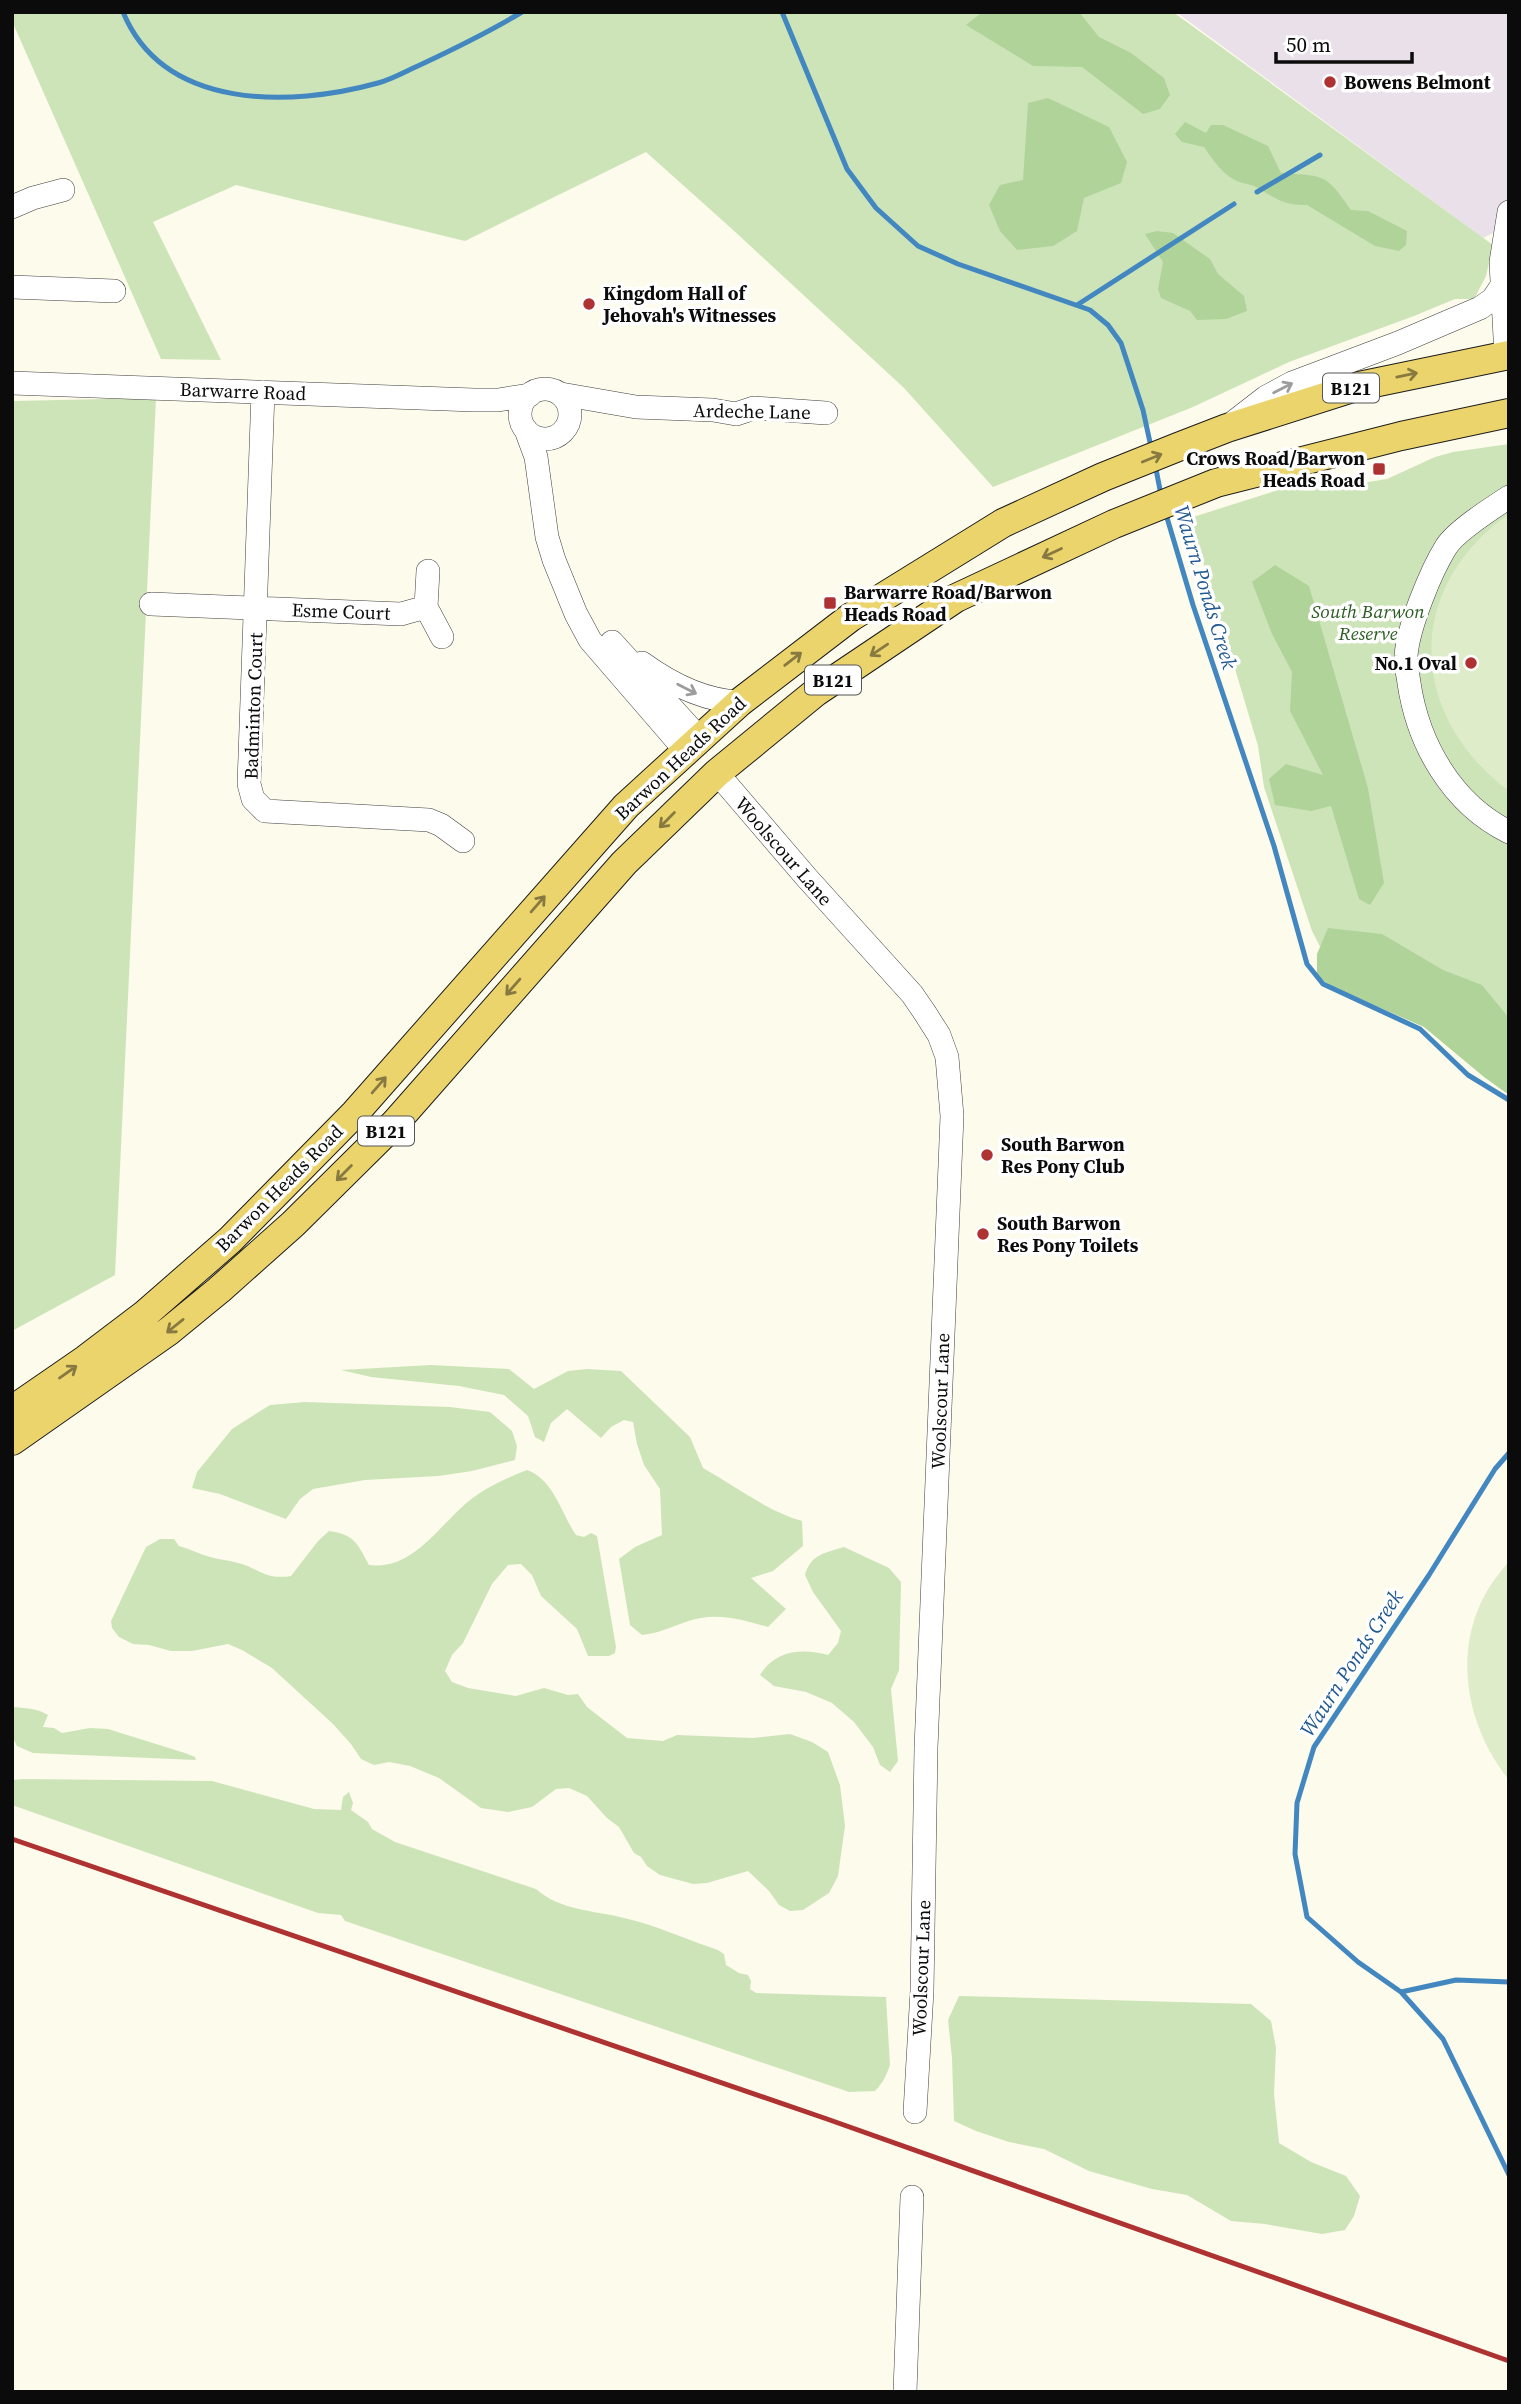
<svg xmlns="http://www.w3.org/2000/svg" width="1521" height="2404" viewBox="0 0 1521 2404" font-family="'Source Serif 4',serif">
  <style>
    .industrial { fill: #e9e0ea }
    .green { fill: #cde4b9 }
    .forest { fill: #b0d399 }
    .pitch { fill: #deecc9 }
    .lines { fill: none; stroke-linecap: round; stroke-linejoin: round }
    .stream { stroke: #4287c0; stroke-width: 5 }
    .minor-casing { stroke: #3e3e3e; stroke-width: 24 }
    .major-casing { stroke: #1c1c1c; stroke-width: 30 }
    .minor { stroke: #fff; stroke-width: 23 }
    .major { stroke: #ecd46d; stroke-width: 28 }
    .rail { stroke: #ae3231; stroke-width: 5 }
    .oneway { stroke: #877a41 }
    .oneway2 { stroke: #9d9d9d }
    .poi-dot { fill: #ae3231; stroke: #fff; stroke-width: 2.5 }
    .labels { text-anchor: middle; dominant-baseline: central; stroke-width: 7; stroke-linejoin: round; paint-order: stroke }
    .shield { fill: #fff; stroke: #545454; stroke-width: 2 }
    .shield-label { font-size: 18px; font-weight: bold; fill: #0b0b0b }
    .poi-label { font-size: 19px; font-weight: bold; fill: #0b0b0b; stroke: #fff; text-anchor: start }
    .street-label { font-size: 19px; fill: #0b0b0b; stroke: #fff }
    .park-label { font-size: 19px; font-style: italic; fill: #2b5c22; stroke: #fff }
    .water-label { font-size: 21px; font-style: italic; fill: #215991; stroke: #fff }
  </style>
  <rect width="100%" height="100%" fill="#fdfbeb"/>
  <path class="industrial" d="M 1176,12 L 1509,12 L 1509,225 L 1483,238 Z"/>
  <path class="green" d="M 12,12 L 1173,12 L 1493,245 L 1486,276 L 1474,299 L 1455,299 L 1414,316 L 1289,362 L 1193,407 L 993,487 L 904,388 L 732,229 L 646,152 L 465,241 L 236,185 L 153,222 L 221,360 L 161,359 L 12,21 Z
    M 156,398 L 115,1275 L 12,1331 L 12,401 Z
    M 1509,444 L 1509,1073 L 1329,964 L 1312,931 L 1264,787 L 1258,746 L 1190,518 L 1325,475 L 1368,482 L 1387,479 L 1435,457 L 1453,452 Z
    M 431,1365 L 509,1369 L 534,1389 L 568,1371 L 587,1369 L 621,1371 L 690,1437 L 703,1468 C 736,1486 766,1511 802,1521 L 803,1546 L 773,1571 L 751,1578 L 786,1609 L 768,1627 C 746,1621 724,1614 701,1618 C 681,1621 664,1633 642,1635 L 630,1625 L 619,1559 L 635,1547 L 662,1535 L 660,1489 L 644,1465 L 637,1444 L 633,1422 L 624,1420 L 611,1427 L 601,1438 L 567,1409 L 551,1423 L 544,1442 L 535,1437 L 528,1416 L 504,1395 L 459,1386 L 371,1377 L 341,1370 Z
    M 305,1402 L 450,1407 L 490,1412 L 512,1431 L 517,1446 L 515,1460 L 472,1471 L 438,1476 L 365,1480 L 313,1489 L 300,1499 L 286,1519 L 220,1494 L 192,1488 L 197,1472 L 232,1429 L 270,1405 Z
    M 527,1470 C 554,1480 561,1513 576,1535 L 584,1537 L 591,1533 L 597,1536 L 616,1647 L 615,1653 L 609,1656 L 588,1656 L 577,1629 L 541,1596 L 532,1575 L 521,1564 L 508,1565 L 492,1584 L 463,1643 L 452,1655 L 445,1671 L 452,1682 L 468,1688 L 516,1696 L 544,1688 L 568,1695 L 578,1694 L 587,1707 L 627,1738 L 663,1741 L 677,1735 L 753,1738 L 790,1734 L 812,1742 L 828,1752 L 840,1785 L 845,1826 L 838,1876 L 829,1893 L 803,1910 L 790,1911 L 779,1905 L 769,1891 L 748,1871 L 707,1883 L 693,1884 L 660,1875 L 647,1866 L 641,1857 L 634,1853 L 619,1827 L 607,1818 L 587,1796 L 569,1788 L 556,1789 L 532,1807 L 508,1812 L 481,1808 L 439,1778 L 410,1766 L 389,1762 L 374,1765 L 361,1759 L 351,1744 L 333,1724 L 272,1668 L 242,1650 L 228,1644 L 192,1651 L 171,1651 L 149,1645 L 133,1644 L 119,1637 L 112,1628 L 111,1621 L 146,1547 L 160,1539 L 174,1539 L 179,1546 C 190,1549 199,1554 210,1557 C 220,1560 229,1560 238,1563 C 261,1569 264,1580 291,1576 L 318,1541 L 329,1531 C 354,1534 358,1544 369,1565 C 415,1571 441,1521 474,1497 C 489,1486 509,1477 527,1470 Z
    M 844,1547 L 889,1568 L 901,1582 L 899,1670 L 891,1689 L 898,1761 L 890,1772 L 880,1765 L 873,1747 L 854,1722 L 832,1703 L 806,1692 L 774,1686 L 760,1675 C 775,1650 802,1648 828,1655 L 838,1643 L 841,1631 L 813,1592 L 805,1575 C 811,1554 825,1553 844,1547 Z
    M 12,1707 C 25,1708 37,1708 48,1715 L 43,1727 L 54,1728 L 62,1733 L 90,1728 L 108,1729 L 185,1753 L 195,1757 L 196,1760 L 33,1753 L 17,1746 L 14,1740 L 12,1742 Z
    M 23,1779 L 212,1781 L 314,1809 L 341,1810 L 343,1797 L 349,1792 L 353,1803 L 351,1810 L 368,1822 L 372,1829 L 395,1842 L 536,1889 C 561,1911 593,1910 624,1918 C 656,1925 687,1940 718,1950 L 724,1954 L 726,1965 L 739,1973 L 748,1975 L 751,1981 L 750,1989 L 756,1993 L 886,1997 L 890,2065 C 886,2076 883,2083 875,2091 L 849,2092 L 345,1921 L 341,1915 L 318,1913 L 12,1805 L 12,1780 Z
    M 959,1996 L 1251,2004 L 1271,2021 L 1276,2048 L 1274,2094 L 1279,2143 L 1311,2162 L 1346,2176 L 1360,2196 L 1354,2216 L 1345,2230 L 1322,2234 L 1265,2224 L 1231,2221 L 1187,2195 L 1152,2189 L 1089,2171 L 1044,2149 L 1009,2142 L 976,2131 L 954,2121 L 952,2058 L 948,2020 Z"/>
  <path class="forest" d="M 978,12 L 1079,12 L 1099,37 L 1131,53 L 1164,78 L 1170,95 L 1160,109 L 1143,114 L 1082,67 L 1033,66 L 966,25 L 980,14 Z
    M 1048,98 L 1109,127 L 1127,162 L 1121,183 L 1084,198 L 1077,231 L 1053,246 L 1017,250 L 1000,231 L 989,205 L 1000,185 L 1023,180 L 1028,103 Z
    M 1185,122 L 1206,133 L 1211,125 L 1223,125 L 1268,146 L 1281,173 C 1324,176 1326,173 1351,210 L 1368,211 L 1407,231 L 1406,245 L 1399,251 L 1375,246 L 1307,205 C 1284,206 1275,198 1256,187 C 1251,184 1245,184 1240,182 C 1224,177 1213,160 1204,147 L 1182,142 L 1175,134 Z
    M 1157,231 L 1173,233 L 1210,259 L 1218,274 L 1244,296 L 1247,311 L 1226,319 L 1197,320 L 1190,311 L 1161,298 L 1158,289 L 1163,262 L 1145,234 Z
    M 1275,565 L 1309,586 L 1368,788 L 1384,883 L 1370,905 L 1359,899 L 1331,806 L 1311,811 L 1275,805 L 1269,779 L 1286,764 L 1323,775 L 1290,711 L 1292,672 L 1272,634 L 1252,582 Z
    M 1328,928 L 1382,934 L 1443,970 L 1482,985 L 1509,1018 L 1509,1095 L 1484,1077 L 1424,1027 L 1335,988 L 1317,977 L 1317,954 Z"/>
  <path class="pitch" d="M 1509,514 L 1509,791 C 1408,716 1403,588 1509,514 Z
    M 1509,1562 L 1509,1780 C 1458,1716 1449,1625 1509,1562 Z"/>
  <g class="lines">
    <path class="stream" d="M 123,12 C 164,111 291,107 378,83 C 393,79 408,70 422,64 C 456,48 489,32 522,12
      M 782,12 L 847,169 L 876,208 L 918,246 L 958,264 L 1090,310 L 1108,325 L 1121,343 L 1143,410 L 1151,447
      M 1257,192 L 1320,155
      M 1077,305 L 1234,204
      M 1155,464 L 1161,495
      M 1165,511 L 1193,605 L 1274,846 L 1307,964 L 1323,984 L 1420,1029 L 1468,1075 L 1509,1100
      M 1509,1453 L 1495,1469 L 1429,1575 L 1314,1747 L 1297,1803 L 1295,1854 L 1307,1917 L 1358,1962 L 1401,1992 L 1443,2039 L 1509,2175
      M 1401,1992 L 1456,1980 L 1509,1982"/>
    <g class="minor-casing">
      <path id="minor" d="M 12,207 L 33,198 L 63,190
        M 12,287 L 114,291
        M 1506,356 L 1501,262 L 1509,212
        M 12,383 L 474,400 L 498,400 L 530,395
        M520 414a25 25 0 1 1 50 0a25 25 0 1 1-50 0Z
        M 263,392 L 249,784 L 253,799 L 265,811 L 429,820 L 441,825 L 463,841
        M 561,394 L 636,407 L 713,410 L 736,414 L 754,408 L 826,413
        M 1235,421 L 1266,397 L 1292,383 L 1398,343 L 1480,308 L 1493,299 L 1501,287
        M 526,430 L 536,457 L 547,537 L 554,560 L 576,614 L 590,640 L 685,750
        M 1509,497 C 1492,508 1456,531 1446,547 C 1431,571 1408,627 1406,656 C 1405,665 1408,674 1409,683 C 1418,744 1452,804 1509,832
        M 428,571 L 426,607 L 442,637
        M 151,604 L 401,614 L 426,607
        M 612,642 L 699,738
        M 642,663 C 671,684 704,701 740,702
        M 717,773 L 807,878 L 912,994 L 925,1013 L 939,1035 L 947,1057 L 952,1116 L 926,1748 L 922,1991 L 915,2112
        M 905,2392 L 912,2197"/>
    </g>
    <g class="major-casing">
      <path id="major" d="M 12,1410 L 86,1359 L 144,1315 L 230,1240 L 355,1113 L 626,806 L 740,702 L 851,617 L 1003,523 L 1103,477 L 1178,447 L 1227,428 L 1359,386 L 1509,355
        M 12,1441 L 169,1331 L 219,1290 L 293,1224 L 395,1123 L 624,863 L 717,773 L 816,692 L 956,598 L 1114,524 L 1216,483 L 1401,436 L 1509,413"/>
    </g>
    <use href="#minor" class="minor"/>
    <use href="#major" class="major"/>
    <path class="rail" d="M 12,1839 L 827,2119 L 1509,2361"/>
  </g>
  <defs><path id="oneway-shaft" d="M-6 0H5M1.5-3L5.5 0L1.5 3" fill="none" stroke-width="1.6" stroke-linecap="round" stroke-linejoin="round" transform="scale(1.75)"/></defs>
  <g class="oneway">
    <use href="#oneway-shaft" transform="translate(1407 375) rotate(-12)"/>
    <use href="#oneway-shaft" transform="translate(1152 458) rotate(-22)"/>
    <use href="#oneway-shaft" transform="translate(1052 553) rotate(155)"/>
    <use href="#oneway-shaft" transform="translate(879 650) rotate(146)"/>
    <use href="#oneway-shaft" transform="translate(793 659) rotate(-38)"/>
    <use href="#oneway-shaft" transform="translate(667 820) rotate(135)"/>
    <use href="#oneway-shaft" transform="translate(538 904) rotate(-49)"/>
    <use href="#oneway-shaft" transform="translate(513 987) rotate(131)"/>
    <use href="#oneway-shaft" transform="translate(379 1085) rotate(-49)"/>
    <use href="#oneway-shaft" transform="translate(344 1173) rotate(135)"/>
    <use href="#oneway-shaft" transform="translate(175 1326) rotate(141)"/>
    <use href="#oneway-shaft" transform="translate(68 1372) rotate(-35)"/>
  </g>
  <g class="oneway2">
    <use href="#oneway-shaft" transform="translate(1283 388) rotate(-27)"/>
    <use href="#oneway-shaft" transform="translate(687 689) rotate(27)"/>
  </g>
  <g class="poi-dot">
    <circle cx="1330" cy="82" r="7"/>
    <circle cx="589" cy="304" r="7"/>
    <rect x="1372" y="462" width="14" height="14" rx="3.5"/>
    <rect x="823" y="596" width="14" height="14" rx="3.5"/>
    <circle cx="1471" cy="663" r="7"/>
    <circle cx="987" cy="1155" r="7"/>
    <circle cx="983" cy="1234" r="7"/>
  </g>
  <g class="labels">
    <g class="shield">
      <rect x="1323" y="373.5" width="56" height="29" rx="5"/>
      <rect x="805" y="665.5" width="56" height="29" rx="5"/>
      <rect x="358" y="1116.5" width="56" height="29" rx="5"/>
    </g>
    <g class="shield-label">
      <text x="1351" y="388">B121</text>
      <text x="833" y="680">B121</text>
      <text x="386" y="1131">B121</text>
    </g>
    <g class="poi-label">
      <text x="1344" y="82">Bowens Belmont</text>
      <text x="603" y="293">Kingdom Hall of<tspan x="603" dy="22">Jehovah's Witnesses</tspan></text>
      <text x="1365" y="458" text-anchor="end">Crows Road/Barwon<tspan x="1365" dy="22">Heads Road</tspan></text>
      <text x="844" y="592">Barwarre Road/Barwon<tspan x="844" dy="22">Heads Road</tspan></text>
      <text x="1457" y="663" text-anchor="end">No.1 Oval</text>
      <text x="1001" y="1144">South Barwon<tspan x="1001" dy="22">Res Pony Club</tspan></text>
      <text x="997" y="1223">South Barwon<tspan x="997" dy="22">Res Pony Toilets</tspan></text>
    </g>
    <g class="street-label">
      <text transform="translate(243 391) rotate(2)">Barwarre Road</text>
      <text transform="translate(752 411) rotate(1)">Ardeche Lane</text>
      <text transform="translate(341 611) rotate(2)">Esme Court</text>
      <text transform="translate(253 706) rotate(-88)">Badminton Court</text>
      <text transform="translate(680 758) rotate(-43)">Barwon Heads Road</text>
      <text transform="translate(784 851) rotate(49)">Woolscour Lane</text>
      <text transform="translate(279 1188) rotate(-45)">Barwon Heads Road</text>
      <text transform="translate(940 1401) rotate(-88)">Woolscour Lane</text>
      <text transform="translate(921 1968) rotate(-88)">Woolscour Lane</text>
    </g>
    <g class="park-label">
      <text x="1368" y="611">South Barwon<tspan x="1368" dy="22">Reserve</tspan></text>
    </g>
    <g class="water-label">
      <text transform="translate(1206 587) rotate(73)">Waurn Ponds Creek</text>
      <text transform="translate(1351 1663) rotate(-57)">Waurn Ponds Creek</text>
    </g>
  </g>
  <rect width="1521" height="2404" fill="none" stroke="#0b0b0b" stroke-width="28"/>
  <path d="M1276 52v10h136v-10" fill="none" stroke="#0b0b0b" stroke-width="3.5"/>
  <text x="1286" y="52" font-size="21" fill="#0b0b0b" stroke="#ffffff" stroke-width="5" paint-order="stroke">50 m</text>
</svg>
